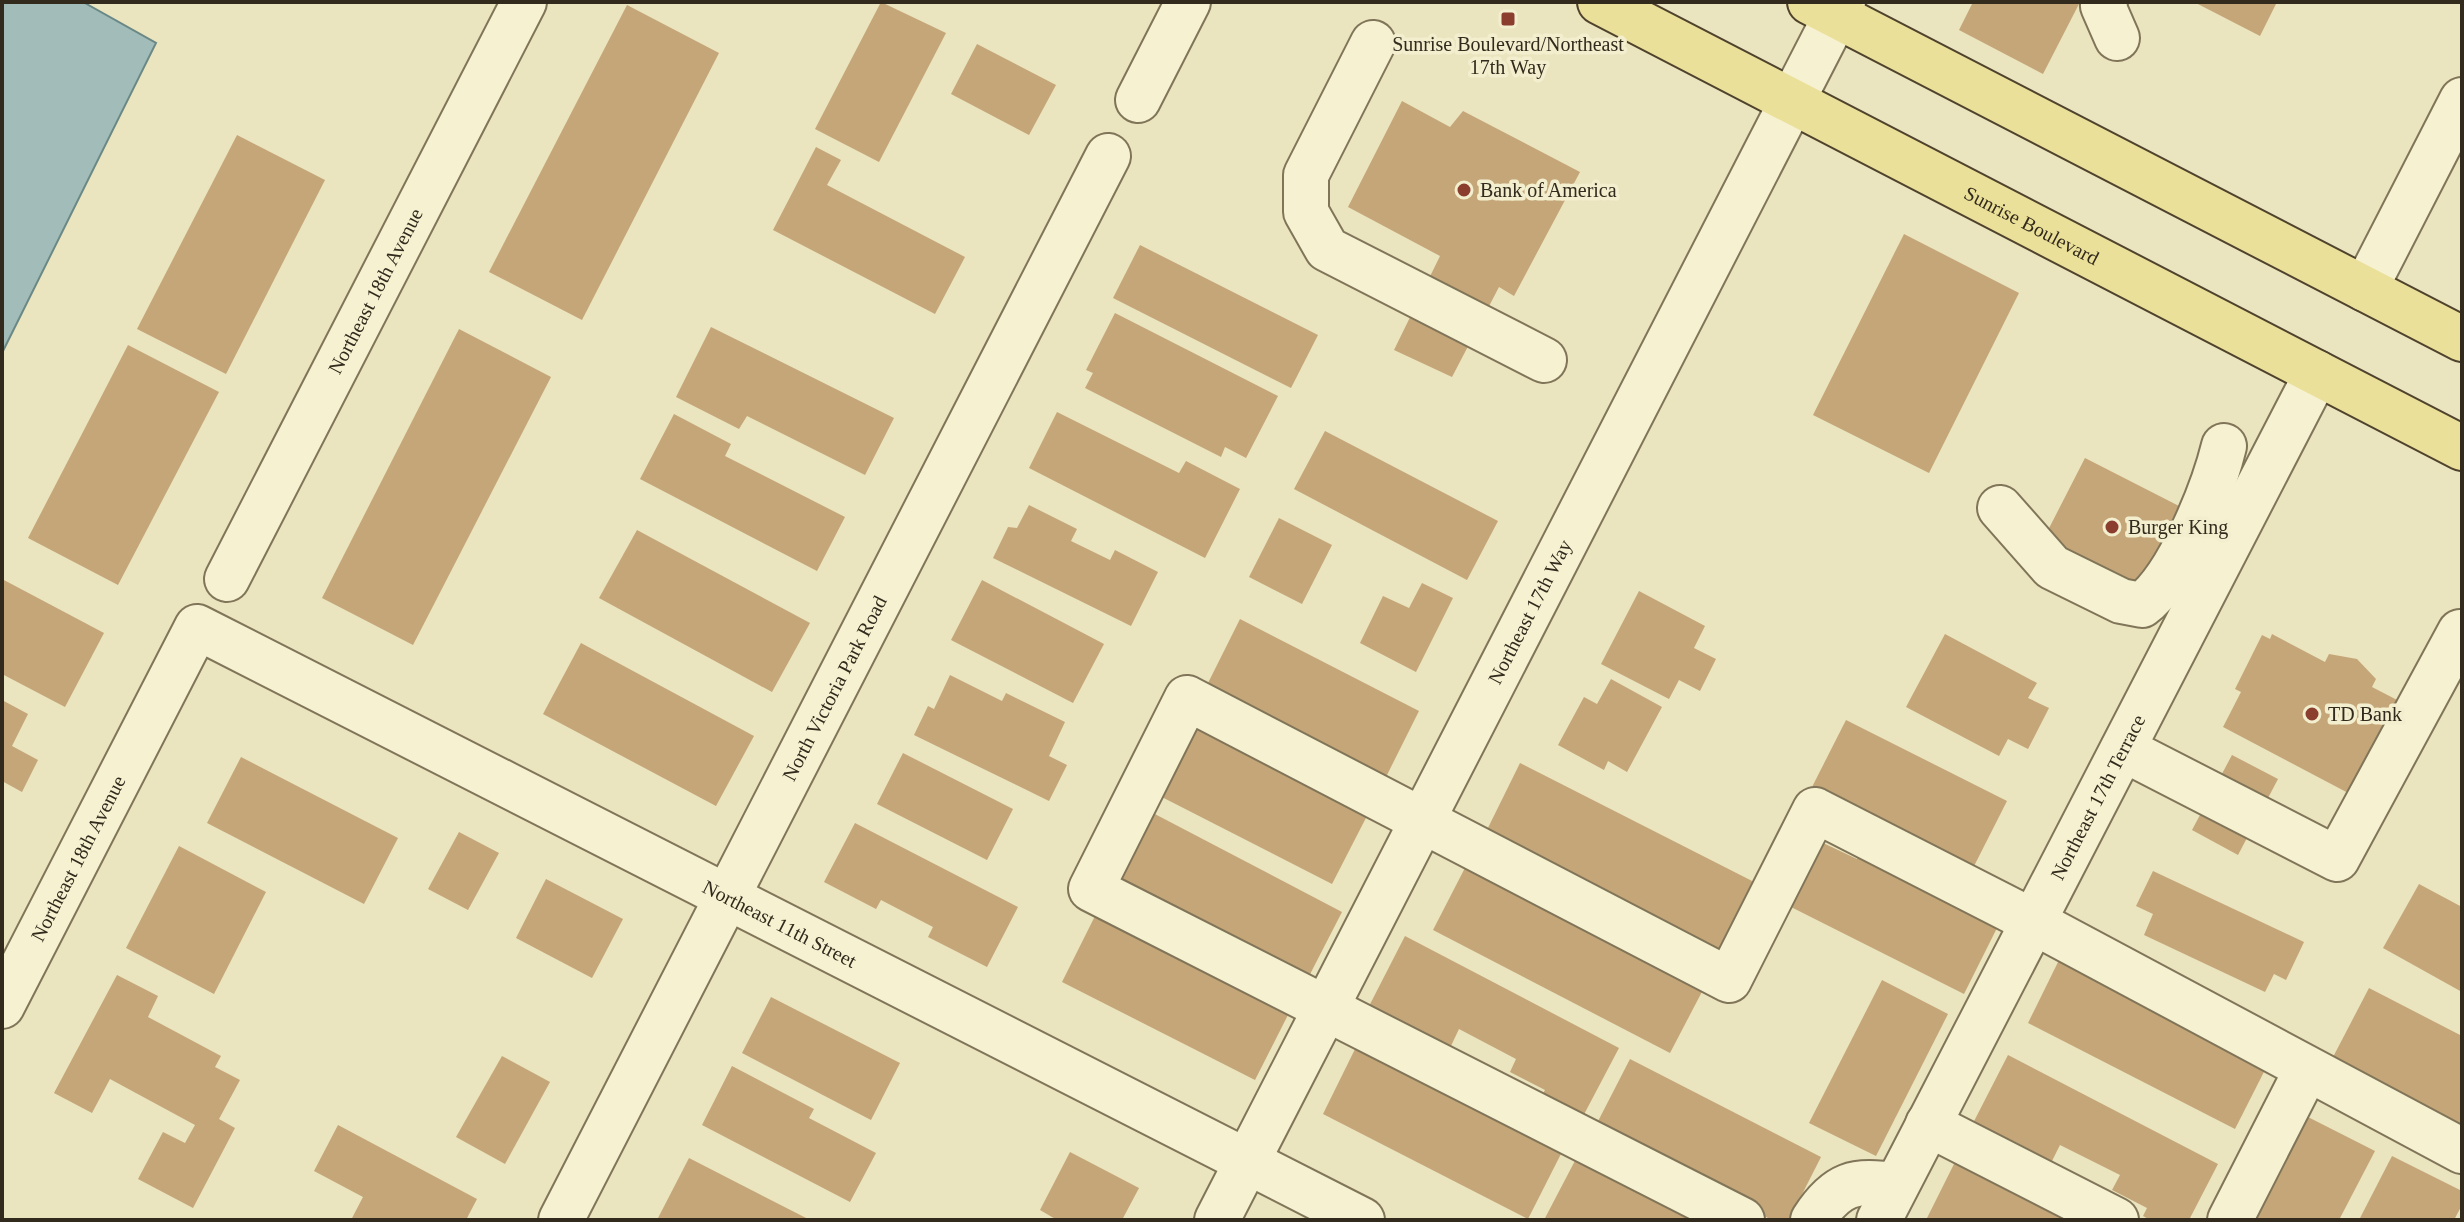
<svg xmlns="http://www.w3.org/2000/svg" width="2464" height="1222" viewBox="0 0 2464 1222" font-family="'Times New Roman',serif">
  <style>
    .water { fill: #a2bcb9; stroke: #6a8986; stroke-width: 2 }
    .building { fill: #c5a678 }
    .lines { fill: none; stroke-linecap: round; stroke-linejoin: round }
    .minor-casing { stroke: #817559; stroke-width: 48 }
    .major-casing { stroke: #4f432d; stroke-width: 48 }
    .minor { stroke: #f5f1d1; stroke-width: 44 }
    .major { stroke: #ebe099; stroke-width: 44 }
    .poi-dot { fill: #8b3d2e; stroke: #f2eece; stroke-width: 3 }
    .labels { text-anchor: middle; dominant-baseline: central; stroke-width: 7; stroke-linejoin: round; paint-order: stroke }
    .poi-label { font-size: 20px; fill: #322a1c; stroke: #f2eece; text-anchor: start }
    .street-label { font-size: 20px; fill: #322a1c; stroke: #f2eece }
  </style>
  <rect width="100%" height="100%" fill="#eae4bf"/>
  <path class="water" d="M2,2h81l73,41 -154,310z"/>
  <g class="building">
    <path d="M881,2l65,31 -67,129 -64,-33z"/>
    <path d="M1973,2h107l-37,72 -84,-44z"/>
    <path d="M2194,2h83l-17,34z"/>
    <path d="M627,5l92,48 -137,267 -93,-48z"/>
    <path d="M977,44l79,41 -27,50 -78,-41z"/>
    <path d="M1402,101l48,26 13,-16 117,61 -66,124 -15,-9 -47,90 -58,-27 46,-94 -92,-49z"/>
    <path d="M237,135l88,45 -99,194 -89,-45z"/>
    <path d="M816,147l25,13 -14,25 138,72 -30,57 -162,-84z"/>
    <path d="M1904,234l115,59 -90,180 -116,-58z"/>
    <path d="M1140,245l178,90 -27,53 -178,-90z"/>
    <path d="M1115,313l163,83 -32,62 -21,-11 -4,10 -136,-69 8,-15 -7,-3z"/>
    <path d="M711,327l183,91 -29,57 -118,-59 -8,13 -63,-32z"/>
    <path d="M459,329l92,48 -138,268 -91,-47z"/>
    <path d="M128,345l91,47 -101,193 -90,-47z"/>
    <path d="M1057,412l122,61 7,-12 54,28 -35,69 -176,-90z"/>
    <path d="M674,414l57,30 -6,12 120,61 -28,54 -177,-92z"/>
    <path d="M1325,431l173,90 -31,59 -173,-91z"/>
    <path d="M2085,458l94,48 -9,18 9,5 -33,64 -103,-53z"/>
    <path d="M1029,505l48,24 -6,12 39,19 5,-10 43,22 -27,54 -138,-68 15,-31 9,1z"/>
    <path d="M1279,518l53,27 -30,59 -53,-27z"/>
    <path d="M637,530l173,93 -38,69 -173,-94z"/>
    <path d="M2,579l102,54 -39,74 -63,-33z"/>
    <path d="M982,580l122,64 -31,59 -122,-63z"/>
    <path d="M1422,583l31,15 -37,74 -56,-29 23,-47 26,12z"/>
    <path d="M1639,591l66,35 -11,22 22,11 -16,32 -21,-11 -10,19 -68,-35z"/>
    <path d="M1240,619l179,92 -37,74 -179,-92z"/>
    <path d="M1945,634l92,49 -9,15 21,10 -21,41 -20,-10 -9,17 -93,-49z"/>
    <path d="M2272,634l53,28 4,-8 28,5 19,20 -4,8 29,15 -49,93 -129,-68 18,-35 -6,-3 27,-54 8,4z"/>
    <path d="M581,643l173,93 -38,70 -173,-92z"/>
    <path d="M950,675l52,26 4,-8 59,29 -16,34 18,9 -18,36 -135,-66 14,-29 6,3z"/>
    <path d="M1611,679l51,28 -35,65 -19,-11 -4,9 -46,-25 26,-48 13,7z"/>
    <path d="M2,700l26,14 -16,32 26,14 -16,32 -20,-11z"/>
    <path d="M1846,720l161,81 -37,73 -161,-81z"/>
    <path d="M1189,721l180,91 -37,72 -180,-92z"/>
    <path d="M903,753l110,56 -26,51 -110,-56z"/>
    <path d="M2232,755l46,24 -40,76 -46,-25z"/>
    <path d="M241,757l157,81 -34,66 -157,-81z"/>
    <path d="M1520,763l238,121 -38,73 -236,-121z"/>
    <path d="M1151,812l191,100 -36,70 -191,-101z"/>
    <path d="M855,823l163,84 -31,60 -59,-30 5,-10 -52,-27 -5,9 -52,-27z"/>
    <path d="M459,832l40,21 -31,57 -40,-21z"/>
    <path d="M1821,842l36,17 4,-9 105,52 -4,9 35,17 -33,66 -175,-88z"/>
    <path d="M179,846l87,46 -52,102 -88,-46z"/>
    <path d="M1468,862l237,124 -35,67 -237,-123z"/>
    <path d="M2153,871l151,71 -18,38 -12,-6 -9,18 -121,-57 9,-21 -17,-8z"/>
    <path d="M546,879l77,40 -31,59 -76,-40z"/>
    <path d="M2419,884l43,23v85l-79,-44z"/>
    <path d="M1099,908l193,99 -37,73 -193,-98z"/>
    <path d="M1405,936l214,112 -39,74 -41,-22 6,-10 -35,-18 6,-13 -57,-30 -9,19 -85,-34z"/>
    <path d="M2062,954l208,106 -35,69 -207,-106z"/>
    <path d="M117,975l41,21 -10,21 73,39 -6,11 25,13 -21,39 16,9 -42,80 -55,-29 25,-47 22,11 10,-18 -85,-46 -18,34 -38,-20z"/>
    <path d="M1882,980l66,34 -72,142 -67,-33z"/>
    <path d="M2369,988l93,48v90l-130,-67z"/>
    <path d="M771,997l129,66 -29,57 -129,-67z"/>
    <path d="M1359,1041l206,105 -37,73 -205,-105z"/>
    <path d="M2008,1055l210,109 -29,56h-39l-7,-4 4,-8 -35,-18 8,-15 -60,-30 -8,16 -39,-20 -4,8 -39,-20z"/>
    <path d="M502,1056l48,26 -45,82 -49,-27z"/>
    <path d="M1630,1059l191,98 -32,63h-17l-178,-91z"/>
    <path d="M732,1066l82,43 -5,9 67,35 -26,49 -148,-77z"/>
    <path d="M2304,1115l71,36 -36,69h-89z"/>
    <path d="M338,1125l139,74 -11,21h-115l12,-23 -49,-26z"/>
    <path d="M1070,1152l69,36 -17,32h-65l-17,-10z"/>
    <path d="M1959,1154l129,66h-162z"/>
    <path d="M1578,1155l126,65h-160z"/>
    <path d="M2392,1156l70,35v14l-8,15h-95z"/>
    <path d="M689,1158l121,62h-153z"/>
  </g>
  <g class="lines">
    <g class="minor-casing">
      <g id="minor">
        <path d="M2105,2l-2,4 14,32"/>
        <path d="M1373,43l-67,132v37l21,37 217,111"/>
        <path d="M1138,100l50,-98"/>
        <path d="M2365,289l97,-189"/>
        <path d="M2000,508l52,59 69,34 21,4c36,-27 71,-114 82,-159"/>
        <path id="s1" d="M227,579l297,-577"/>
        <path d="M2123,749l214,110 123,-227"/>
        <path id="s2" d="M2,1006l195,-379 1165,593"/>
        <path d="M1928,1124l188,96"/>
        <path id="s3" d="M561,1220l547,-1064"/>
        <path id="s4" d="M1217,1220l626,-1218"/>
        <path d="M1742,1220l-651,-331 96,-191 542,282 86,-170 217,111 430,230"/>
        <path d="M1813,1220c23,-36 42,-42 83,-34"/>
        <path id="s5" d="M1879,1220l438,-847"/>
        <path d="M2230,1220l77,-151"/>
      </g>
    </g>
    <g class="major-casing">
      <g id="major">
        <path id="s6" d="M1600,2l862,446"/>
        <path d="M1810,2l652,337"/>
      </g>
    </g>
    <use href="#minor" class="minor"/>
    <use href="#major" class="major"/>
  </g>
  <g class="poi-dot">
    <rect x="1500" y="11" width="16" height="16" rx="4"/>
    <circle cx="1464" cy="190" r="8"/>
    <circle cx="2112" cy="527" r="8"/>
    <circle cx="2312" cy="714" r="8"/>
  </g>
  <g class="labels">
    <g class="poi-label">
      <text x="1508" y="44" text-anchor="middle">Sunrise Boulevard/Northeast<tspan x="1508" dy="23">17th Way</tspan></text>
      <text x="1480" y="190">Bank of America</text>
      <text x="2128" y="527">Burger King</text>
      <text x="2328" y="714">TD Bank</text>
    </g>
    <g class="street-label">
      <text stroke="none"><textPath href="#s6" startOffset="486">Sunrise Boulevard</textPath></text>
      <text stroke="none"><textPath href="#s1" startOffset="324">Northeast 18th Avenue</textPath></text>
      <text stroke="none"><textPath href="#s4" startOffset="684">Northeast 17th Way</textPath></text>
      <text stroke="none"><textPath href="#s3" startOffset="598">North Victoria Park Road</textPath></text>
      <text stroke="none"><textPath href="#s5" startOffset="476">Northeast 17th Terrace</textPath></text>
      <text stroke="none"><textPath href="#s2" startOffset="166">Northeast 18th Avenue</textPath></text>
      <text stroke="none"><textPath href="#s2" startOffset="1080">Northeast 11th Street</textPath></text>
    </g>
  </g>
  <rect width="2464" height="1222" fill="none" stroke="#322a1c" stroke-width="8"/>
</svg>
